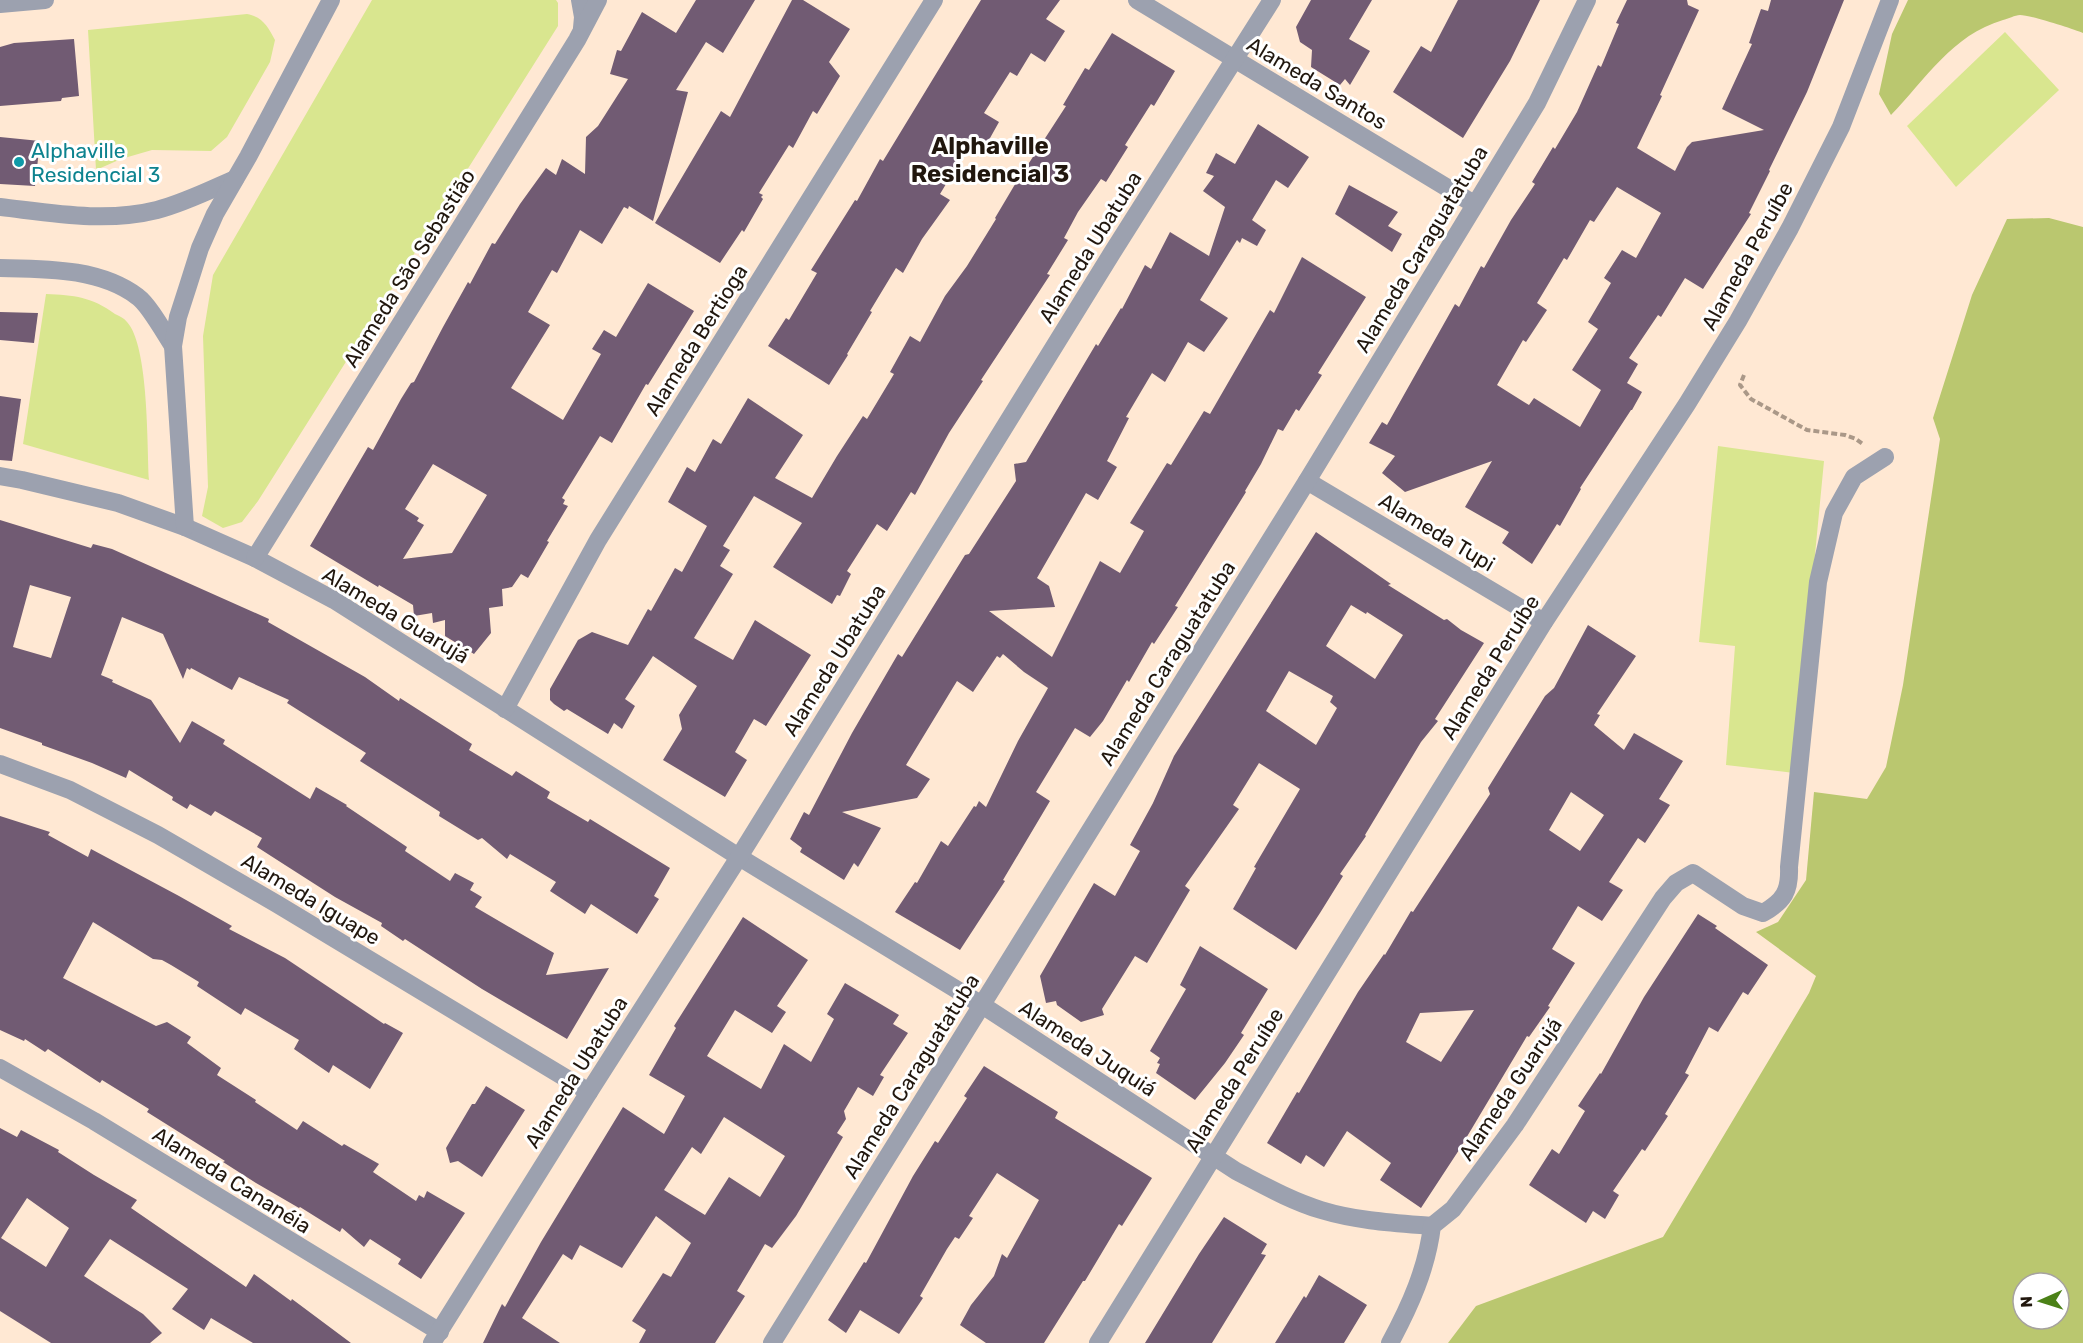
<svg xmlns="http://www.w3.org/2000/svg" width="2083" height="1343" viewBox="0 0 2083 1343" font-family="Rubik,sans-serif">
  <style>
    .green { fill: #d9e68f }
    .forest { fill: #bac76f; fill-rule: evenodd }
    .building { fill: #715b73; fill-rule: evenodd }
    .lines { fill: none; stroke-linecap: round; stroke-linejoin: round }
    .path { stroke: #aa9888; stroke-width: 4; stroke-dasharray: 6 3; stroke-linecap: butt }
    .minor { stroke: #9ca1af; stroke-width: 18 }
    .culture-dot { fill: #0f9aa8; stroke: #fff; stroke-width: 2 }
    .labels { text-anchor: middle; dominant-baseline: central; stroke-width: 6; stroke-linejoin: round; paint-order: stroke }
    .street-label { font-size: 21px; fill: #21170e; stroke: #fff }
    .culture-label { font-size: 21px; fill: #0d838f; stroke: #fff; text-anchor: start }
    .quarter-label { font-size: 24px; font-weight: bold; fill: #21170e; stroke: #fff }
  </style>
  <rect width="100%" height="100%" fill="#ffe8d3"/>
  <g class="green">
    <path d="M372,0h184l2,3v23l-300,475 -16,21 -19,6 -21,-12 6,-29 -5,-151 10,-61z"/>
    <path d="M247,14c16,3 21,13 28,26l-5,22 -43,75 -16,14 -59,-1 -31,9 -25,11 -8,-140z"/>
    <path d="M2005,32l54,58 -103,97 -49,-61z"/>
    <path d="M46,294c28,1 46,3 69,20 4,2 9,4 12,8 22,24 20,123 22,158l-126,-36z"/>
    <path d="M1718,446l106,15 -30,312 -68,-8 9,-119 -36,-4z"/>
  </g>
  <g class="forest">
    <path d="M1908,0h175v33c-10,-4 -53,-18 -63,-18 -5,0 -12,4 -17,5 -51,15 -77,59 -112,95l-12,-21 13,-60z"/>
    <path d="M2049,218l34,9v1116h-635l28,-37 187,-69 146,-244 7,-17 -60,-44 22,-10 28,-42 8,-88 53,7 19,-32 17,-82 37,-246 -7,-21 39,-123 35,-76zM2023,1283h36v36h-36z"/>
  </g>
  <g class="building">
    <path d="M696,0h59l-32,53 -17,-11 -30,48 12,2 -35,129 -24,-15 -1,3 -4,-2 -22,37 -22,-14 -23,43 -5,-3 -24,42 22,13 -39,63 52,32 38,-66 -9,-5 12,-19 12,7 32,-54 46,28 -46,74 -2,-1 -34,59 -12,-7 -38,62 3,2 -2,4 5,2 -21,35 2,1 -21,36 -7,-4 -9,13 -10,2 1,17 -14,2 2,25 -17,21 -29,-18v-16l-12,3 -1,-10 -18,3 -1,-11 -34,-20 -1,2 -68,-41 58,-99 5,3 28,-51 10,-16 3,-1 29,-55 25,-45 2,2 22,-41 3,1 25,-40 26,-36 10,7 6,-16 23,15 1,-37 12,-11 30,-47 -18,-5 7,-24 4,1 21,-39 34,21zM433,464l54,31 -35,58 -49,6 21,-34 -7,-4 2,-3 -14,-9z"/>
    <path d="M792,0h11l47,29 -21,33 11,14 -23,38 -4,-3 -20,37 -4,-3 -30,48 4,2 -2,2 2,2 -19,33 -2,-2 -22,33 -65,-40 66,-112 9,6z"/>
    <path d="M981,0h79l-14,19 19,12 -20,31 -14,-9 -14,23 -7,-4 -26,41 15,9 -14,25 -10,-6 -9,10 -26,43 10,6 -28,39 -19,34 -7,-5 -26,43 2,1 -25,42 1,1 -19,30 -61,-39 18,-28 3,2 28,-47 -6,-3 44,-70 2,1 23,-42 3,2z"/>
    <path d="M1311,0h61l-23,39 21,12 -20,34 -5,-6 -5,6 -29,-18 1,-17 -12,-8 -4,-15z"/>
    <path d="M1458,0h82l-30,61 -47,77 -70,-46 28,-46 10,6z"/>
    <path d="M1627,0h60l1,5 11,5 -39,85 2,1 -25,52 38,23 12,-24 5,-5 72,-12 -42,-21 30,-65 -3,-1 12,-34 7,2 3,-11h73l-37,92 -38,78 1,1 -21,42 2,1 -48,75 -18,-11 -24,39 -3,-2 -29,43 9,6 -11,19 15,9 -10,18h-1l-51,78 1,1 -21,37 -3,-2 -25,40 -30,-21 7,-11 -44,-25 27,-46 -87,31 -23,-19 13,-17 -26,-13 13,-21 5,3 68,-121 4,3 22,-41 3,2 27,-48 24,-36 -3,-2 21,-35 2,2 22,-37 21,-47 3,2 18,-43 -3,-1zM1617,187l44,26 -25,45 -14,-8 -18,28 7,5 -23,39 10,7 -26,41 29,20 -21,37 -46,-29 -5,7 -32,-20 26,-45 3,2 21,-32 -10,-7 27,-45 3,2 23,-40 4,2z"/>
    <path d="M1112,33l63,38 -21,35 -3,-2 -26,41 3,2 -22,35 -5,-3 -23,33 -14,26 4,2 -21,34 3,1 -69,105 2,1 -34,52 -34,62 -4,-3 -24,39 -10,-7 -30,47 4,3 -11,22 -3,-1 -5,9 -59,-37 29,-44 -48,-27 -31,50 7,4 -10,16 13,8 -39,64 39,22 22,-40 56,35 -45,71 -12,-7 -19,33 12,8 -22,37 -62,-37 19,-31 -3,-14 18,-29 -44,-30 -28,43 10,7 -13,23 -8,-6 -6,11 -41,-25 -3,2 -10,-7 -4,-4v-11l28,-49 14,-8 36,13 20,-36 3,2 24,-43 7,4 25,-46 -39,-24 19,-35 8,5 18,-33 8,5 27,-46 55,37 -28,43 37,20 25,-42 26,-40 4,3 27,-45 -4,-2 20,-36 10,6 25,-46 22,-30 29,-47 -1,-1 19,-32 52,-80 -3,-1 22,-37 4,2z"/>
    <path d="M74,39l5,57 -17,2 -1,3 -61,5v-59l14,-4z"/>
    <path d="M1258,124l51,33 -21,31 -12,-8 -24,40 14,10 -9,16 -15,-8 -2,5 -3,-3 -37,60 28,18 -24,34 -16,-10 -23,40 -13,-9 -26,44 3,1 -22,43 10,6 -19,33 -12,-7 -49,85 12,8 6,21 -66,4 63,46 48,-96 20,12 24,-42 -14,-8 37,-60 4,2 33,-54 6,3 60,-104 4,3 28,-56 64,40 -48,76 4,2 -23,36 -3,-2 -13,22 -5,-2 -17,35 -16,27 1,1 -71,114 3,1 -24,37 -2,-2 -23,40 -2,-2 -24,41 -13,16 -15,-9 -39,64 14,9 -47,79 2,1 -45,69 -65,-38 20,-30 2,1 24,-42 7,5 26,-40 2,1 3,-6 7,6 32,-66 30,-53 -24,-16 -21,-18 -3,4 -3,-2 -24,36 -16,-11 -51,84 24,14 -13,19 -75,14 39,16 -23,39 -4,-4 -10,17 -44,-28 2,-4 -12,-9 14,-27 5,3 43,-82 46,-79 4,3 63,-102 4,-1 47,-73 -2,-17 12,-2 70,-118 2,2 23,-38 1,1 23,-44 6,4 19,-37 39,24 16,-49 -22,-16 11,-15 -8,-3 10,-20 19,11z"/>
    <path d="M0,137l40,4 -5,45 -35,-2z"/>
    <path d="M1349,185l49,27 -10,14 14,8 -10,18 -57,-38z"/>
    <path d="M0,312l38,1 -4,30 -34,-3z"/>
    <path d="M0,396l21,3 -9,62 -12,-1z"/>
    <path d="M0,520l91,28 2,-4 19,5 157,70 -1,3 97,55 34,24 1,-3 72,46 -3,6 43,26 4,-5 34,21 -3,6 41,24 2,-3 80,49 -16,28 5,3 -22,35 -46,-30 -6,10 -35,-23 6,-9 -46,-28 -3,5 -25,-21 -4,2 -39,-24 1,-4 -80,-51 6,-8 -79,-50 2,-3 -50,-23 -7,13 -41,-22 -1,2 -3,-2 -4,11 -20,-45 -41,-17 -21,58 12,5 -1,2 39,18 29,43 12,-22 33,19 -2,4 87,55 6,-12 31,18 -1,1 61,41 -2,4 45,30 5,-8 19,10 -4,7 12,7 -7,10 79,46 -8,22 63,-7 -42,71 -85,-50 -77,-50 -2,2 -22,-15 1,-3 -47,-26 -50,-32 -28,-18 5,-9 -47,-27 -4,5 -21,-12 -3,5 -15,-9 1,-3 -44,-27 -3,8 -34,-15 -50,-18v-2l-42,-15zM30,585l41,12 -20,61 -38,-11z"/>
    <path d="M1316,532l75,52 -3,1 56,35 3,-1 14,11 23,13 -49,76 3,2 -17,21 -56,93 1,1 -26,38 3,2 -23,37 -24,37 -63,-41 23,-41 -2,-1 46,-78 -41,-26 -26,42 6,4 -54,77 5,4 -43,73 -12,-7 -33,53 2,6 -23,7 -24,-17 -1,-4 -10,2 -6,-27 54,-93 21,13 25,-45 -10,-6 23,-42 21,-47zM1351,605l15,9 1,-2 36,23 -28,44 -49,-33zM1289,671l44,25 -3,6 7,6 -21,37 -50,-34z"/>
    <path d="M1588,625l48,31 -39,58 3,1 -6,10 30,25 10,-17 49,28 -24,38 11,6 -25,38 -7,-5 -29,44 14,8 -21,31 -24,-15 -26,43 23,14 -27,43 2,1 -21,30 -2,-1 -68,114 -38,58 -41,-28 11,-17 -44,-32 -23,36 -18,-12 -5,9 -34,-21 30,-51 2,1 59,-101 26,-38 1,1 26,-44 2,1 77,-118 -2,-6 57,-92 9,-8zM1571,792l33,23 -24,36 -31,-21zM1474,1010l-33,52 -35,-20 14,-29z"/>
    <path d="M0,816l50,16 -2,3 40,22 3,-8 88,47 53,30 -3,3 56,29 99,66 1,-1 18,10 -33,56 -37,-24 -4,8 -35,-24 5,-9 -54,-32 -4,7 -44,-29 2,-4 -28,-17 -9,-5 -9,-1 -60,-37 -30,56 93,48 11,-4 24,15 -4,6 34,25 -4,7 39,25 -1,2 42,28 6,-9 39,25 2,-2 35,20 -6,8 43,29 3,-6 5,3 3,-7 38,22 -44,66 -23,-15 3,-5 -31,-20 -6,8 -22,-19 -2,4 -40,-25 -1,1 -43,-25 -33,-21 2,-1 -78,-49 2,-3 -47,-29 -2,3 -52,-34 -3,3 -20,-13 -1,2 -24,-11z"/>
    <path d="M1698,914l19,12 -2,2 53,37 -20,30 -5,-3 -25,40 -9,-5 -24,46 4,2 -24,39 3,2 -23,35 -3,-2 -29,42 6,4 -14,24 -12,-8 -7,12 -57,-38 23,-36 7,5 26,-43 -7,-5 22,-33 1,1 43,-77z"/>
    <path d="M743,917l65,43 -31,46 9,6 -14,21 -37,-23 -28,46 54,33 23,-45 27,18 23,-43 -7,-5 18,-31 54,32 -6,9 15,9 -28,42 4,2 -11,19 -15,-9 -14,24 2,8 -9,14 6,4 -47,79 -24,32 -7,-4 -28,47 8,5 -30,47h-76l7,-13 -14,-9 31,-48 8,4 20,-34 -35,-27 -34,52 -42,-23 -8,15 -9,-6 -41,64 38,25h-77l19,-39 3,3 36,-65 82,-135 41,27 21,-38 -36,-21 27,-47 -2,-2zM724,1117l61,39 -25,41 -31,-20 -24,38 -41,-25 28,-43 9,7z"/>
    <path d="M1200,946l68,43 -27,44 3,2 -19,28 -30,37 -39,-27 4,-9 -3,-1 3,-5 -10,-7 36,-62 -6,-4z"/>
    <path d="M984,1066l74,46 -3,6 97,60 -30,48 -3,-2 -34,57h-2l-39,62h-58l-26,-18 11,-20 23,-29 8,-22 5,4 32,-58 -42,-27 -28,43 4,2 -14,21 -4,-2 -8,12 -27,47 3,2 -24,36 -39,-24 -14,23 -18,-13 36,-58 2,1 47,-87 22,-35 3,2 29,-45 -3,-2z"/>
    <path d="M486,1086l39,24 -43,67 -24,-16 -8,2 -4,-15 26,-44h3z"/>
    <path d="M0,1128l17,9 4,-7 38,20 -1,2 36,23 43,25 -6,8 115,79 8,-13 37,27 1,-2 59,44h-98l-42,-25 -7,12 -32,-21 16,-20 -78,-50 -26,37 59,38 19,19 -12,10h-99l-51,-32zM27,1198l42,30 -23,39 -45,-29z"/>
    <path d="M1224,1217l43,27 -6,10 5,1 -54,88h-67l54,-89z"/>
    <path d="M1319,1275l48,30 -23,38h-69l29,-47 2,2z"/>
  </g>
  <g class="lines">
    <path class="path" d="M1744,375l-4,10 11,14 56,31 38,5 11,4 8,6"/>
    <g class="minor">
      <path d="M580,0l3,17 -1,11"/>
      <path d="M1137,0l337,204"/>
      <path d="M0,4l45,-4"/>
      <path d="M0,207c52,6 105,16 157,3 27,-7 53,-20 78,-31"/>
      <path d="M0,268c46,1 100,0 138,29 11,8 27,37 35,49"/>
      <path d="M0,476l22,4 96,23 67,24 70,31 79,42 405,257 243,148 254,166c27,14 55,30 85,39 36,11 74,13 111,16"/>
      <path d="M1307,481l237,141"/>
      <path d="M185,527l-12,-181 5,-29 10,-31 12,-38 15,-34 33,-57 83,-157"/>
      <path d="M255,558l322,-518 21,-40"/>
      <path d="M505,709l93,-169 336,-540"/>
      <path d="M0,764l70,26 88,45 119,69 312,188"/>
      <path d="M0,1068l94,53 346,211"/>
      <path d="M432,1343l157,-251 150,-235 373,-604 160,-253"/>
      <path d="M772,1343l535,-862 230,-378 50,-103"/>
      <path d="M1098,1343l446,-721 143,-218 51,-83 52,-93 51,-101 49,-127"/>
      <path d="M1390,1343c20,-37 37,-75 42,-117l21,-17 62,-84 148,-227 13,-15 17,-10 50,33 20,7c21,-12 27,-22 26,-46l29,-285 16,-69 20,-36 31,-20"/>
    </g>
  </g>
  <circle class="culture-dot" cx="19" cy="162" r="6"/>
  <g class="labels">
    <g class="street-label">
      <text transform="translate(1317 83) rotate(31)">Alameda Santos</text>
      <text transform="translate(1090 247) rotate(-58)">Alameda Ubatuba</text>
      <text transform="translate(1421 249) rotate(-59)">Alameda Caraguatatuba</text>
      <text transform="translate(1747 256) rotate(-61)">Alameda Peruíbe</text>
      <text transform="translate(409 268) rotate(-58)">Alameda São Sebastião</text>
      <text transform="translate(696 340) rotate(-58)">Alameda Bertioga</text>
      <text transform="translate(1437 532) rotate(31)">Alameda Tupi</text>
      <text transform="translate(396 615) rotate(31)">Alameda Guarujá</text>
      <text transform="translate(834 660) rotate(-58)">Alameda Ubatuba</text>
      <text transform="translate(1167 663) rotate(-58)">Alameda Caraguatatuba</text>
      <text transform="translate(1490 667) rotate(-58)">Alameda Peruíbe</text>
      <text transform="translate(311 899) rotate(31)">Alameda Iguape</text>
      <text transform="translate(1088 1048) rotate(33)">Alameda Juquiá</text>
      <text transform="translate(576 1072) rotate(-58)">Alameda Ubatuba</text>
      <text transform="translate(911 1076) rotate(-58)">Alameda Caraguatatuba</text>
      <text transform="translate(1234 1080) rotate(-58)">Alameda Peruíbe</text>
      <text transform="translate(1510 1089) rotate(-56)">Alameda Guarujá</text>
      <text transform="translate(232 1180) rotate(32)">Alameda Cananéia</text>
    </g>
    <g class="culture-label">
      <text x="31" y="150">Alphaville<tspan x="31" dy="24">Residencial 3</tspan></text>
    </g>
    <g class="quarter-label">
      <text x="990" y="146">Alphaville<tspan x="990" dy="28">Residencial 3</tspan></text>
    </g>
  </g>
  <g transform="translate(2041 1301) rotate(267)"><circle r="28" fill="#ffffff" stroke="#a6a29f" stroke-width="1.5"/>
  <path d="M0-4.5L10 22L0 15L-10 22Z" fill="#4b8117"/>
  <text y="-9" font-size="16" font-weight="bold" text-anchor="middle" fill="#21170e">N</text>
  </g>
</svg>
